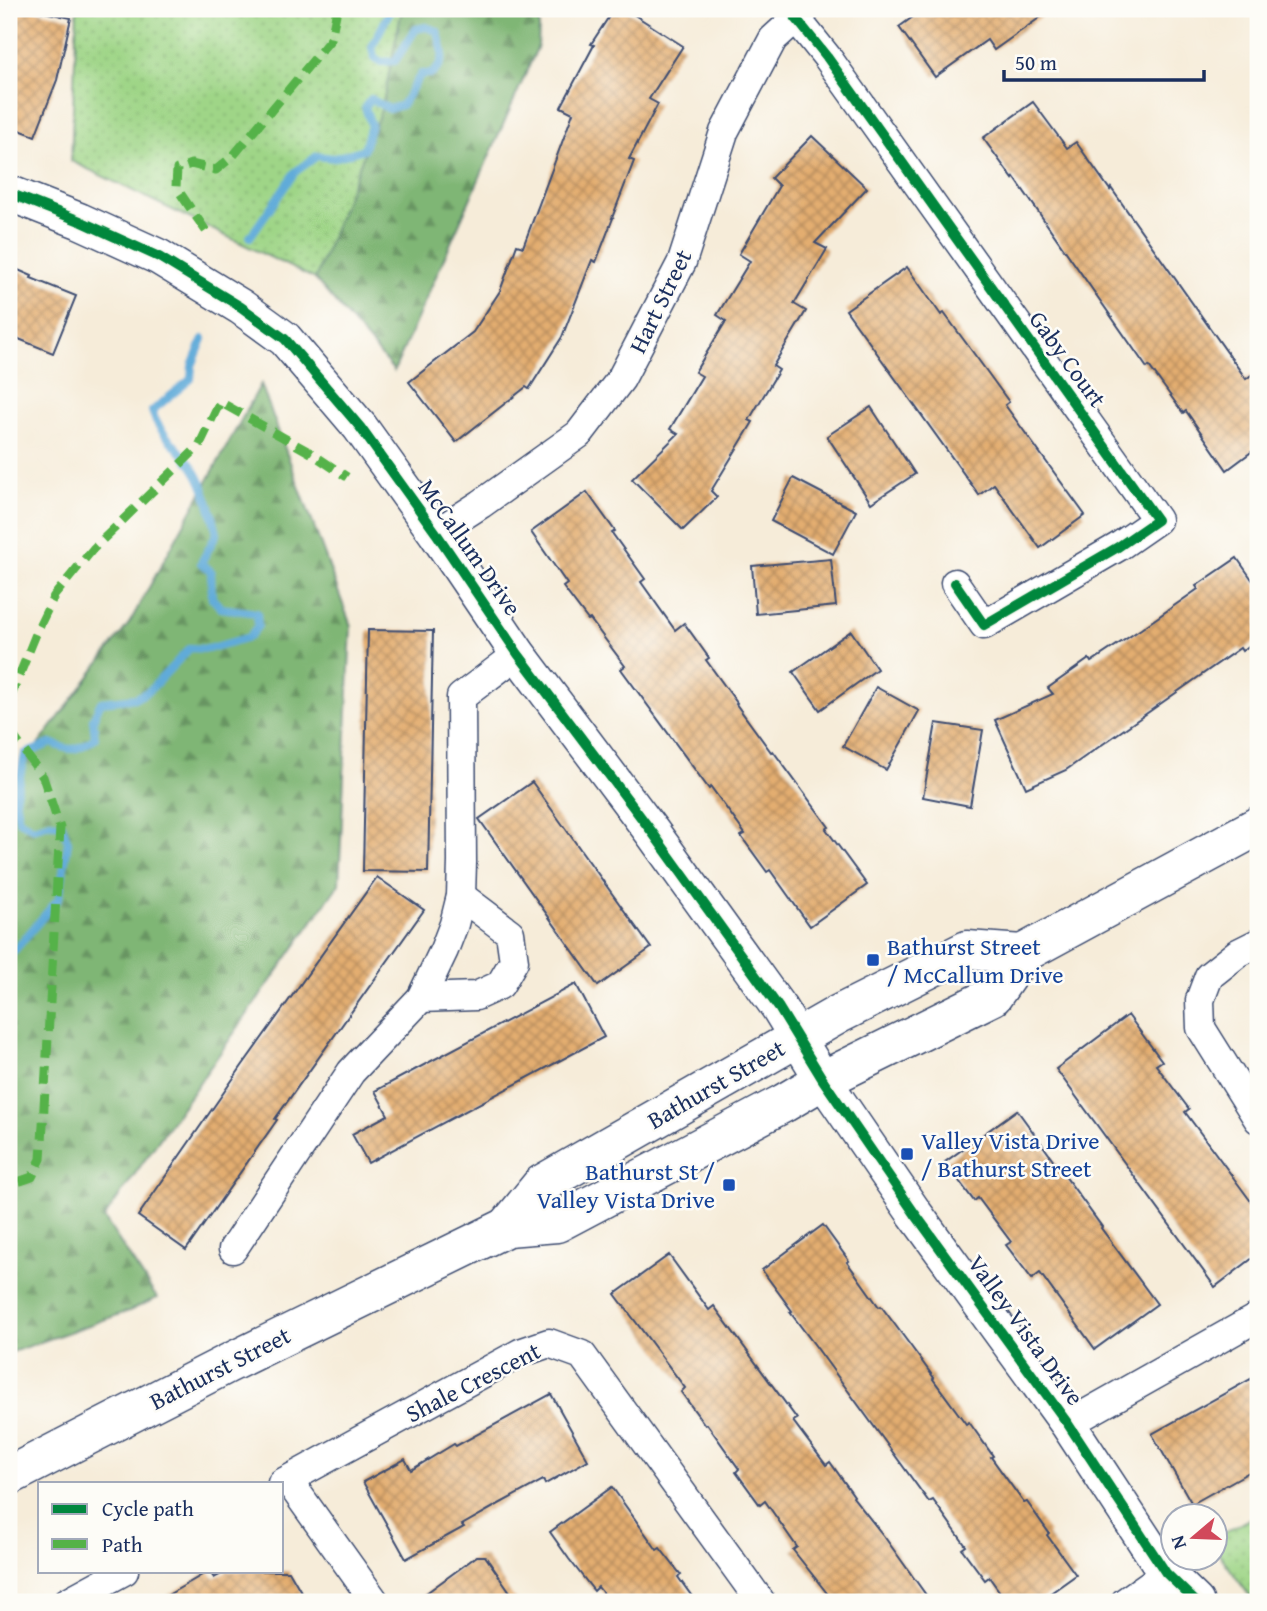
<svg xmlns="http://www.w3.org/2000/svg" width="1267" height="1611" viewBox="0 0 1267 1611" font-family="'Gentium Book Plus',serif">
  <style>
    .forest { fill: url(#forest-firs); stroke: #4d7269; stroke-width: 2 }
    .park { fill: url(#park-dots); stroke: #5d8272; stroke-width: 2 }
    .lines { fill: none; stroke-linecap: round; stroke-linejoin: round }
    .stream { stroke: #61abd9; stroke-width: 8 }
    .building { fill: url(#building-cross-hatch) }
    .minor-casing { stroke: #3c4b70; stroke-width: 31 }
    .tertiary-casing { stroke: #3c4b70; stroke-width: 38 }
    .secondary-casing { stroke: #3c4b70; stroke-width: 41 }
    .minor { stroke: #fff; stroke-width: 28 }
    .tertiary { stroke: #fff; stroke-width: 35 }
    .secondary { stroke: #fff; stroke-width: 38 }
    .quiet { stroke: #55b248; stroke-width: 9; stroke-dasharray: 18 9; stroke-linecap: butt }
    .cycleway-casing { stroke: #fdfcf7; stroke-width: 15 }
    .cycleway { stroke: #00873e; stroke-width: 10 }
    .transit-dot { fill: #1a4fb4; stroke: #fdfcf7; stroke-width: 2.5 }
    .labels { text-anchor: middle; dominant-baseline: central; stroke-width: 5; stroke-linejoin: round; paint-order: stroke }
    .street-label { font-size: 24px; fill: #1b2f5e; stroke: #fdfcf7 }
    .transit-label { font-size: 24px; fill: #164399; stroke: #fdfcf7; text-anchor: start }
  </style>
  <defs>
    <pattern id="forest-firs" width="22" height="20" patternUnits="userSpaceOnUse" patternTransform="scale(1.75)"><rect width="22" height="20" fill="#7fb674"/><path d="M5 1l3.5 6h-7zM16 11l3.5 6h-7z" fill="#679462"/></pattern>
    <pattern id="park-dots" width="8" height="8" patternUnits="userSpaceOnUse" patternTransform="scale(1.75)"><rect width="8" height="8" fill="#9fd587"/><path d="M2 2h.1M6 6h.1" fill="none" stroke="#88b777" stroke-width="1.8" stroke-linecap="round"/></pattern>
    <pattern id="building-cross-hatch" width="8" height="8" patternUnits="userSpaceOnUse" patternTransform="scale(1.75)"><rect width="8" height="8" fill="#e3ad70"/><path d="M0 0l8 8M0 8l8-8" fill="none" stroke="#b78d5f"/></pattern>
  </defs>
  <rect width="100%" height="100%" fill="#fdfcf7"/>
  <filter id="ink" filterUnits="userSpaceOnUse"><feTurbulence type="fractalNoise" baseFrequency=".0143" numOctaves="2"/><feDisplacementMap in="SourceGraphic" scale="14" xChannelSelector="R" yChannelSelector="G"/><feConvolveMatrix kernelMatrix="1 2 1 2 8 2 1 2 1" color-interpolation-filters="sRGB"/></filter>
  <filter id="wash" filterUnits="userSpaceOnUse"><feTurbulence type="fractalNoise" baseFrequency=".00686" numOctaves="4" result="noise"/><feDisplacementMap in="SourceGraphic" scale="28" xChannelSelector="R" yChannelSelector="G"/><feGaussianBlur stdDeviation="1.57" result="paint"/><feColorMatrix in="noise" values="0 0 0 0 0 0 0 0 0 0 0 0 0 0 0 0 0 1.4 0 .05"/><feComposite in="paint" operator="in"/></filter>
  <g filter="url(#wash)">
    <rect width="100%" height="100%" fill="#f6ecd9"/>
    <g class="forest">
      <path d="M402,9h138l-2,37 -144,325 -79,-92 67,-172z"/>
      <path d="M261,384l90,242 -12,258 -235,334 53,80 -28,13 -120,42v-569l121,-162z"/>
    </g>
    <g class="park">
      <path d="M77,9h325l-20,98 -67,172 -244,-118z"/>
      <path d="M1258,1514v88h-4l-39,-54v-10z"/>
    </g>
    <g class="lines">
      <g class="stream">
        <path d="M250,237l45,-65 22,-16 17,2 30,-9 7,-24 -6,-18 6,-8 18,10 13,-4 19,-31h11c16,-14 11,-25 5,-43l-11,-4 -10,2 -21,32 -14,1 -7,-5 -2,-10 19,-38"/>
        <path d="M9,957l50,-59 9,-56 -6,-17 -12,-2 -17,5 -14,-8 -4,-21 10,-45 27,-11c20,10 26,7 43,-5l-2,-19 8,-17 35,-4 13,-7 41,-43 18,1 41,-12 9,-11 -1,-13 -36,-5 -9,-10 -1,-27 -10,-8 16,-30c-4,-18 -13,-49 -23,-64 -13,-22 -34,-32 -42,-58l39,-32 1,-13 11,-27"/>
      </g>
    </g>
    <g id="blocks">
      <g class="building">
        <path d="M9,9h21l41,9 -14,62 -22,56 -26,-10z"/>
        <path d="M614,9h11l58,37 -34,53 9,5 -29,55 5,2 -22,57h1l-17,44 -4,-2 -30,77 -33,52 -3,-2 -70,55 -47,-60 64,-50 27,-41 17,-46 6,2 50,-134 -12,-6 33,-62 -3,-1z"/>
        <path d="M924,9h128l-58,41 -7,-10 -52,37 -36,-50z"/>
        <path d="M1033,102l34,46 9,-6 34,48 1,-2 135,191 12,-9v77l-31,23 -41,-59 -3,2 -34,-47 -2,2 -133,-191 -1,2 -30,-41z"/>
        <path d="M812,136l55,52 -52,55 12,6 -33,55 12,7 -33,55 6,4 -30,50 4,2 -42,69 6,6 -34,33 -51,-51 46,-45 -8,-5 32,-53 -7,-4 31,-51 -9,-6 33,-54 -11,-7 40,-68 -8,-8z"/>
        <path d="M9,266l23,10 -1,2 45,18 -23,57 -44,-18z"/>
        <path d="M907,267l34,48 3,-2 36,49 29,40 -4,3 80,110 -45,33 -46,-64 -15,11 -133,-185z"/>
        <path d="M871,407l44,67 -44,29 -44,-67z"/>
        <path d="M793,478l63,33 -23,43 -62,-33z"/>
        <path d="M587,492l28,39 -3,2 33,46 -4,3 34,48 9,-7 25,35 -3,2 31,43 -1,1 35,48 2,-1 56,76 -3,2 41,56 -57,41 -40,-56 -3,2 -26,-36 4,-2 -34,-47 -2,2 -88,-120 4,-3 -35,-47 -2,1 -25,-33 4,-3 -36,-52z"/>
        <path d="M1237,558l21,30v51l-16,12 -2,-3 -174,122 -40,18 -31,-68 58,-26 -5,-6 41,-29 2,3 50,-33 57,-40 -2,-3z"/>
        <path d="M831,559l5,47 -80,8 -4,-48z"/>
        <path d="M368,630l65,1 -5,241 -65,-1z"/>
        <path d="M851,631l26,38 -57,41 -27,-38z"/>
        <path d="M876,687l43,24 -33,59 -43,-24z"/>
        <path d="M936,723l47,7 -13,76 -47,-9z"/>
        <path d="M532,782l119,166 -53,38 -119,-167z"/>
        <path d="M377,877l47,33 -149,209 2,1 -91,130 -48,-34 104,-150z"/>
        <path d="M576,984l28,53 -236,126 -16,-29 36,-19 -13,-24z"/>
        <path d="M1128,1015l34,46 -6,4 33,44 -4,3 73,99v43l-43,33 -159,-218z"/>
        <path d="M1017,1110l85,117 -1,1 56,76 -62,45 -55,-76 -8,6 -26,-34 5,-3 -33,-44 -4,3 -29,-39z"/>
        <path d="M823,1225l26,36 -2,1 32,45 2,-1 29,39 24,33 -1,1 33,45 3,-2 24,34 -2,1 33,46 3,-1 22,31 -2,2 29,40 -38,27h-31l-18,-25 -4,3 -23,-31 4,-3 -33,-46 -4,2 -115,-158 -24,-32 2,-1 -30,-41z"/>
        <path d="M669,1255l40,55 5,-4 83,113 -4,2 33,44 4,-3 24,34 -1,1 33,42 45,63h-97l-41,-52 4,-3 -32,-46 -5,4 -24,-33 3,-3 -32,-45 -2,1 -24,-33 4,-4 -70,-94z"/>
        <path d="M1258,1375v92l-66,37 -40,-70z"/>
        <path d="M551,1394l37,66 -43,24 -2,-4 -44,24 -37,21 2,2 -58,32 -43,-77 42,-23 6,11 43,-26 2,2z"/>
        <path d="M612,1487l45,63 3,-2 21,27 -3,2 18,25h-86l-12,-15 -4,4 -25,-32 -19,-27z"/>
        <path d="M477,1556h8l32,46h-103z"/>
        <path d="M209,1571l5,7 13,-7h62l18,31h-151z"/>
      </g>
    </g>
  </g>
  <g filter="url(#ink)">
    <use href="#blocks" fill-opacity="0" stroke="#3c4b70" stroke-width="2"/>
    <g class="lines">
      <g class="minor-casing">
        <g id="minor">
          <path d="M795,17l32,40 330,463 -39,27 -134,78 -29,-42"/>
          <path d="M436,533l45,-29 98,-70 42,-55 61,-117 42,-130 49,-93 33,-30"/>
          <path d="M1258,943l-20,10 -29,23 -9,24 1,28 57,91"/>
          <path d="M421,998l55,-2 24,-11 14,-24 -4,-28 -49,-37"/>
          <path d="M233,1249l118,-177 70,-74 23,-48 10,-26 7,-28 1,-34 -1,-165 57,-43"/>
          <path d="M1068,1424l190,-107"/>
          <path d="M288,1480l87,122"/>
          <path d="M282,1483l238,-130 29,-10 33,12 179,247"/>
          <path d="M67,1602l57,-31"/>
          <path d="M1125,1602l41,-29"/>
        </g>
      </g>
      <g class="tertiary-casing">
        <path id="tertiary" d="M9,193l71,28 79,36 82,50 44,32 75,88 76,106 82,121 134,178 127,176 44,72 92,134 153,210 98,149 30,29"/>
      </g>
      <g class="secondary-casing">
        <g id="secondary">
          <path d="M507,1227l35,-43 297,-170 128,-64 55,4"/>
          <path d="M9,1476l218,-112 280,-137 50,-4 227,-120 39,-23 170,-84 29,-42 236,-128"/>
        </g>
      </g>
      <use href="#minor" class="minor"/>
      <use href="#tertiary" class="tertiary"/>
      <use href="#secondary" class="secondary"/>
      <g class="quiet">
        <path d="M206,231l-30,-44 1,-18 14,-5 25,6 17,-14 98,-117 6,-30"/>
        <path d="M9,701l29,-72 16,-33 39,-47 106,-103 21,-44 91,51 36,24"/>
        <path d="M9,730l34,47 17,51 -19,331 -9,18 -23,8"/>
      </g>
      <g class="cycleway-casing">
        <g id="cycleway">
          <path d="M795,17l32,40 330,463 -39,27 -134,78 -29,-42"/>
          <path d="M9,193l71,28 79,36 82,50 44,32 75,88 76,106 82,121 134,178 127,176 44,72 92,134 153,210 98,149 30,29"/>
        </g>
      </g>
      <use href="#cycleway" class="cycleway"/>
    </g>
  </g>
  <g class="transit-dot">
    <rect x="866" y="953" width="14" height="14" rx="3.5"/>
    <rect x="900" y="1147" width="14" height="14" rx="3.5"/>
    <rect x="722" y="1178" width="14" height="14" rx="3.5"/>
  </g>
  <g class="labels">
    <g class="street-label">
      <text transform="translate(660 301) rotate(-64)">Hart Street</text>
      <text transform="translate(1068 359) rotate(54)">Gaby Court</text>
      <text transform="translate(470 547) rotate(55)">McCallum Drive</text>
      <text transform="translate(716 1084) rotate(-30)">Bathurst Street</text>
      <text transform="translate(1026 1330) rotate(54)">Valley Vista Drive</text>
      <text transform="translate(220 1368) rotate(-27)">Bathurst Street</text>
      <text transform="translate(473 1382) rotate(-27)">Shale Crescent</text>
    </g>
    <g class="transit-label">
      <text x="887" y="946">Bathurst Street<tspan x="887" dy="28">/ McCallum Drive</tspan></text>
      <text x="921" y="1140">Valley Vista Drive<tspan x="921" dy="28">/ Bathurst Street</tspan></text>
      <text x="715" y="1171" text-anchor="end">Bathurst St /<tspan x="715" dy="28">Valley Vista Drive</tspan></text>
    </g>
  </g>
  <rect width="1267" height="1611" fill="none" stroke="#fdfcf7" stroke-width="35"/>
  <rect x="38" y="1482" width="245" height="91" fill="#fdfcf7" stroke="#a3aaba" stroke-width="2"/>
  <rect x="52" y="1504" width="35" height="10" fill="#00873e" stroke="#a3aaba" stroke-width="2"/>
  <text x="102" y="1516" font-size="21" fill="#1b2f5e">Cycle path</text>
  <rect x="52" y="1539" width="35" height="10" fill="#55b248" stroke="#a3aaba" stroke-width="2"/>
  <text x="102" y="1552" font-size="21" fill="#1b2f5e">Path</text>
  <g transform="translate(1194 1537) rotate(251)"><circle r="33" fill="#fdfcf7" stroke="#a3aaba" stroke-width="2"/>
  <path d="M0-5L12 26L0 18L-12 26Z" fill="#d1495b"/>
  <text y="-10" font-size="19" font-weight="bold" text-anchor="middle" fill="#1b2f5e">N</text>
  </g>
  <path d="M1004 70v10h200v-10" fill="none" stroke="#1b2f5e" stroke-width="3.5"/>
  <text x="1015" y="70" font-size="21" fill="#1b2f5e" stroke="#fdfcf7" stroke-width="5" paint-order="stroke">50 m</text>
</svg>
